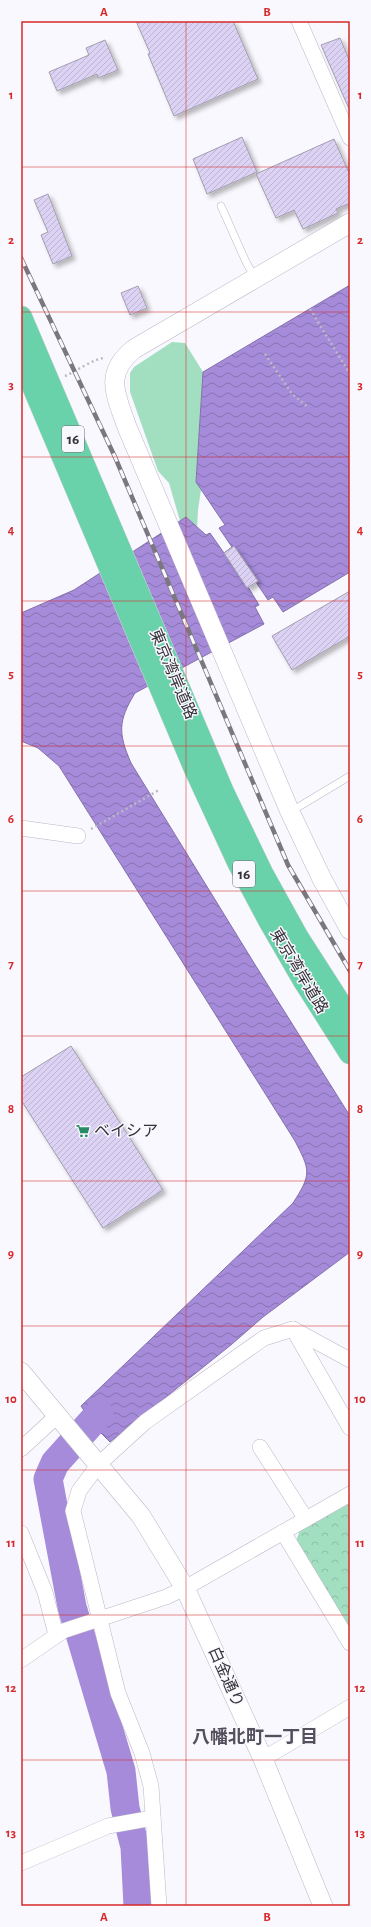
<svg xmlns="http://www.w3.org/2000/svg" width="371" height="1927" viewBox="0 0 371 1927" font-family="'Alegreya Sans','Noto Sans JP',sans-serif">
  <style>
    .green { fill: #a2dfc1 }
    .park { fill: url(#park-crowns) }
    .water { fill: url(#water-waves); stroke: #8371aa }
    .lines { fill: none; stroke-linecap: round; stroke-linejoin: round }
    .river { stroke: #a58bda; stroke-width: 29 }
    .building { fill: url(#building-hatch); stroke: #a29ead; filter: url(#shadow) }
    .service-casing { stroke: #bcb7c6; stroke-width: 8 }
    .minor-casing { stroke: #bcb7c6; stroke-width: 16 }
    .tertiary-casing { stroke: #bcb7c6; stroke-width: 20 }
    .trunk-casing { stroke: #d7d6d7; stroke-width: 23 }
    .path { stroke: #bbbac0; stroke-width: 2.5; stroke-dasharray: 2 3; stroke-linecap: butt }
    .service { stroke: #fff; stroke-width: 7 }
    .minor { stroke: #fff; stroke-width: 15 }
    .tertiary { stroke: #fff; stroke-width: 19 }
    .trunk { stroke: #6ad2aa; stroke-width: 22 }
    .rail-casing { stroke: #7a787e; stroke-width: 4.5 }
    .rail { stroke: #f9f8fe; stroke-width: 3; stroke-dasharray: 9; stroke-linecap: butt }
    .grid { fill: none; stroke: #d62828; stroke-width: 1; stroke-opacity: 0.55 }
    .labels { text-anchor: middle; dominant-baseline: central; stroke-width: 3; stroke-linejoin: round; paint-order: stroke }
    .shield { fill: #f9f8fe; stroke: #706e74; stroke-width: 1 }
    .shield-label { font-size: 15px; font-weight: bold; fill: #353339 }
    .street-label { font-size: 16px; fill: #353339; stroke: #f9f8fe }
    .poi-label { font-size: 16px; fill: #353339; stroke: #f9f8fe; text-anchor: start }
    .quarter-label { font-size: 18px; font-weight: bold; fill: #534f5c; stroke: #f9f8fe }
    .neatline { fill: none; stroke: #d62828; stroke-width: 1.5 }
    .grid-label { font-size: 13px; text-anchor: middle; font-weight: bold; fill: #d62828 }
  </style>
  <defs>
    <pattern id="park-crowns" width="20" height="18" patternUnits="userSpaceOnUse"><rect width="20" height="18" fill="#a2dfc1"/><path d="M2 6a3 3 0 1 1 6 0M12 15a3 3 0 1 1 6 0" fill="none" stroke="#8cc0a7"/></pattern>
    <pattern id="water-waves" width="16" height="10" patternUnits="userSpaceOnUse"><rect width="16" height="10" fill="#a58bda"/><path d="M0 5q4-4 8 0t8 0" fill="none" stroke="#8772b2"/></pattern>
    <pattern id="building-hatch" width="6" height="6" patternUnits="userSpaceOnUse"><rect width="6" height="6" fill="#dcd2f3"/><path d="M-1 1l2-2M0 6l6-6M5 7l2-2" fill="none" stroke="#bdb5d1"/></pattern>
    <filter id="shadow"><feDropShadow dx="3.5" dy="3.5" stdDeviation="2" flood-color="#0004"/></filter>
  </defs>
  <rect width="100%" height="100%" fill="#f9f8fe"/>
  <path class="green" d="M172,342l13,1 18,29 -7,110 5,8 -3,20 -1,18 -11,-11 -6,4 -11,-38 -11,-12 -28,-79v-19l4,-6z"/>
  <path class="park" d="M350,1501v128l-54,-88 4,-11z"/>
  <path class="water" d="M350,285v287l-67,40 -10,-15 -5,3 -12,-18 -8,5 11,18 -4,2 9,17 -129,69c-17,28 -17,40 -4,70l123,200 96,153v136l-87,65 -31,27 -122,98 -14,-14 -15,-22 212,-203c19,-29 17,-33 2,-62l-236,-375 -21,-18 -17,-7v-128l53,-23 112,-73 20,18 4,-2 14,20 8,-6 -13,-19 6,-3 -29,-43 7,-110z"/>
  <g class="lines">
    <path class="river" d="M99,1414l-44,49 -7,16 24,128 49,164 4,37 10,39 3,59"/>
  </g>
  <g class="building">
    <path d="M136,21h97l25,58 -84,37 -26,-62 2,-1z"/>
    <path d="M340,38l10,24v49l-29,-66z"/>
    <path d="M105,40l13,30 -20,8 -1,-4 -40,17 -8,-19 40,-17 -3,-7z"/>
    <path d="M242,137l15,35 -50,22 -14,-35z"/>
    <path d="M334,139l16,36v28l-14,6 2,4 -35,16 -9,-19 -18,8 -20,-44z"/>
    <path d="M48,194l24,62 -19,8 -12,-29 7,-3 -14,-32z"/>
    <path d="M138,286l9,22 -17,7 -9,-22z"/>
    <path d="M234,546l24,35 -11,7 -23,-35z"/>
    <path d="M350,591v45l-58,34 -20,-34z"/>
    <path d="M71,1046l92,144 -60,38 -82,-128v-23z"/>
  </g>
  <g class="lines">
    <g class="service-casing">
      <g id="service">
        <path d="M221,206l25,56 9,16"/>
        <path d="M290,812l60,-36"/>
      </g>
    </g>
    <g class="minor-casing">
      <g id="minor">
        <path d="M299,21l51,117"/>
        <path d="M21,828l57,8"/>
        <path d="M293,1329l57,99"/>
        <path d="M260,1447l46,72"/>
        <path d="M21,1449l37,-34"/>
        <path d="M283,1532l67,111"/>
        <path d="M21,1533l24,59 11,43"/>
        <path d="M21,1660l42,-29 103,-34 19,-9 165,-94"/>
        <path d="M263,1759l87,-52"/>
        <path d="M21,1863l87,-37 45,-8"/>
        <path d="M159,1906l-8,-120 -9,-33 -24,-60 -45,-182 6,-20 20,-27 46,-42 119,-84 29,-9 57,31"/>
      </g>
    </g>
    <g class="tertiary-casing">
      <g id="tertiary">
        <path d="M350,223l-216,126c-31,25 -18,46 -7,78l163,385 32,67 28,51"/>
        <path d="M21,1372l120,144 44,72 78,171 60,147"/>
      </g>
    </g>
    <g class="trunk-casing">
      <g id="trunk">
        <path d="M21,317l202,475 39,81 36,65 52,81"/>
        <path d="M21,358l174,411 43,93 32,60 33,57 47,74"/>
      </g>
    </g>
    <g class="path">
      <path d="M310,309l40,65"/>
      <path d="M265,354l27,40 16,13"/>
      <path d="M65,376c12,-5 28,-17 39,-18"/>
      <path d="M91,829l68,-39"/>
    </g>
    <use href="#service" class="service"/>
    <use href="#minor" class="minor"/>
    <use href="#tertiary" class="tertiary"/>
    <use href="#trunk" class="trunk"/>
    <g class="rail-casing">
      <path id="rail" d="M21,258l94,199 173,408 62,106"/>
    </g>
    <use href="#rail" class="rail"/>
  </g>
  <path class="grid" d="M186,21v1885M21,167h329M21,312h329M21,457h329M21,601h329M21,746h329M21,891h329M21,1036h329M21,1181h329M21,1326h329M21,1470h329M21,1615h329M21,1760h329"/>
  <defs>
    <g id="supermarket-bare" transform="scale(1.08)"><path d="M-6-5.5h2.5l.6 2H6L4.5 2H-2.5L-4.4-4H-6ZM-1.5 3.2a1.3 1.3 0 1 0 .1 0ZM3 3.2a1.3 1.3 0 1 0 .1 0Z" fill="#278b65" stroke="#f9f8fe" stroke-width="2.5" paint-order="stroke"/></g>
  </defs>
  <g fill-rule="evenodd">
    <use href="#supermarket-bare" x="83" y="1131"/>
  </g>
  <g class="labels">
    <g class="shield">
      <rect x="62" y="426" width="22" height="26" rx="3"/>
      <rect x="233" y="861" width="22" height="26" rx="3"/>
    </g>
    <g class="shield-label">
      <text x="73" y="439">16</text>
      <text x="244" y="874">16</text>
    </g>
    <g class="street-label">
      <text transform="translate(173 674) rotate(67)">東京湾岸道路</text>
      <text transform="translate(299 971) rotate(59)">東京湾岸道路</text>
      <text transform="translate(226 1677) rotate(66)">白金通り</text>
    </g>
    <g class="poi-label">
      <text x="94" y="1131">ベイシア</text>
    </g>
    <g class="quarter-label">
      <text x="255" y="1738">八幡北町一丁目</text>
    </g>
  </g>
  <rect width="371" height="1927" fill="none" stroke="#f9f8fe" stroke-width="44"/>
  <rect x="22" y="22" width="327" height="1883" class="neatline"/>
  <g class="grid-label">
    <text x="104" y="16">A</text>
    <text x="267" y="16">B</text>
    <text x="11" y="99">1</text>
    <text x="360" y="99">1</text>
    <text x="11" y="244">2</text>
    <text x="360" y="244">2</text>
    <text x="11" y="389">3</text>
    <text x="360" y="389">3</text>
    <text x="11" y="534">4</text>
    <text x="360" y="534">4</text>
    <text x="11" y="678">5</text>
    <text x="360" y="678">5</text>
    <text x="11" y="823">6</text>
    <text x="360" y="823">6</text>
    <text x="11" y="968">7</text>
    <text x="360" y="968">7</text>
    <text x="11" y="1113">8</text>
    <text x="360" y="1113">8</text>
    <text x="11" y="1258">9</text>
    <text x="360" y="1258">9</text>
    <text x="11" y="1403">10</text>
    <text x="360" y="1403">10</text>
    <text x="11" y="1547">11</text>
    <text x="360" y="1547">11</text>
    <text x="11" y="1692">12</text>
    <text x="360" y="1692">12</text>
    <text x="11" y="1837">13</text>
    <text x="360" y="1837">13</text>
    <text x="104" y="1921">A</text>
    <text x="267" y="1921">B</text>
  </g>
</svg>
